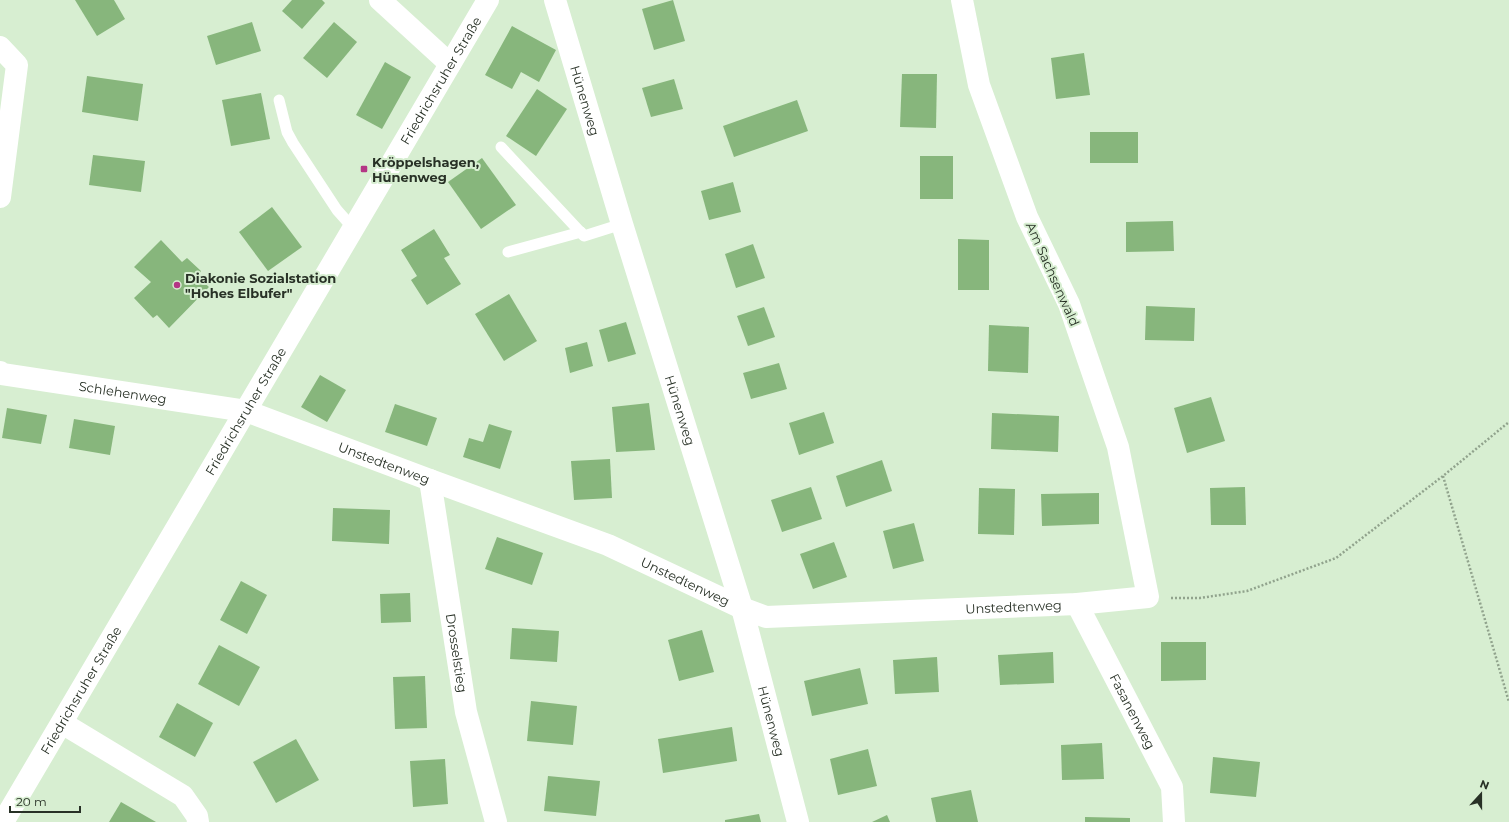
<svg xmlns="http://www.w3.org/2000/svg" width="1509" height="822" viewBox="0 0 1509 822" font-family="Montserrat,sans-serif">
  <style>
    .building { fill: #87b67c }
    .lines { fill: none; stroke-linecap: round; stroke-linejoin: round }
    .path { stroke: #91a38d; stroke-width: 2.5; stroke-dasharray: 2 2; stroke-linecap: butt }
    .lane { stroke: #fff; stroke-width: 11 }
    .street { stroke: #fff; stroke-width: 22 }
    .secondary { stroke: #fff; stroke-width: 22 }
    .poi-dot { fill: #b43685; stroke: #d7eed1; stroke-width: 1.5 }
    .labels { text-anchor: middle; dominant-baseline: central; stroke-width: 4; stroke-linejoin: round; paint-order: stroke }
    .street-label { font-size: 13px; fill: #283126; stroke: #d7eed1 }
    .poi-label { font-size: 13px; font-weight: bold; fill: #283126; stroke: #d7eed1; text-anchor: start }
  </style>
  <rect width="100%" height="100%" fill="#d7eed1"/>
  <g class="building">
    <path d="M75,0h39l11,19 -28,17z"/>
    <path d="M292,0h30l3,3 -23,26 -20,-18z"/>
    <path d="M673,0l12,41 -31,9 -12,-41z"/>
    <path d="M252,22l9,29 -45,14 -9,-29z"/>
    <path d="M334,22l23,20 -30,36 -24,-20z"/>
    <path d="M512,26l44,24 -17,32 -18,-10 -9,17 -27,-14z"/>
    <path d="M1084,53l6,42 -34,4 -5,-41z"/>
    <path d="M385,62l26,15 -29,52 -26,-14z"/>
    <path d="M902,74h35l-1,54 -36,-1z"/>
    <path d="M87,76l56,8 -5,37 -56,-9z"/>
    <path d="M674,79l9,30 -32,8 -9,-29z"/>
    <path d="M537,89l30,20 -31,47 -30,-20z"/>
    <path d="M261,93l9,46 -39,7 -9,-46z"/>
    <path d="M797,100l11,31 -74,26 -11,-31z"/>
    <rect x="1090" y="132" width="48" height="31"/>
    <path d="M93,155l52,6 -4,31 -52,-7z"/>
    <rect x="920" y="156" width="33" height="43"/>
    <path d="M482,158l34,47 -35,24 -33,-47z"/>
    <path d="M733,182l8,30 -32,8 -8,-29z"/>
    <path d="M272,207l30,40 -34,24 -29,-39z"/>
    <path d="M1173,221l1,30 -48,1v-30z"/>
    <path d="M434,229l16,26 -6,3 17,26 -34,21 -16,-25 6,-4 -16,-26z"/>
    <path d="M958,239l31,1v50h-31z"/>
    <path d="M161,240l21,22 5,-4 14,13 -3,6 11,10 -40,41 -12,-13 -4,3 -19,-20 17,-16 -17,-15z"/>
    <path d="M753,244l12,34 -29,10 -11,-34z"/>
    <path d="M509,294l28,47 -33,20 -29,-47z"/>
    <path d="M1146,306l49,2 -1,33 -49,-1z"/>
    <path d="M764,307l11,30 -27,9 -11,-30z"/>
    <path d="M626,322l10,32 -28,8 -9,-32z"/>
    <path d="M989,325l40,2 -1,46 -40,-2z"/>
    <path d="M587,342l6,24 -23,7 -5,-25z"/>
    <path d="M779,363l8,26 -36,10 -8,-26z"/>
    <path d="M320,375l26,15 -19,32 -26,-15z"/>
    <path d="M1211,397l14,44 -38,12 -13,-45z"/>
    <path d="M649,403l6,47 -39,2 -4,-45z"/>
    <path d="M395,404l42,14 -10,28 -42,-14z"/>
    <path d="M7,408l40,7 -6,29 -39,-6z"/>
    <path d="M824,412l10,31 -35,12 -10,-32z"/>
    <path d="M992,413l67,3 -1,36 -67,-3z"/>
    <path d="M74,419l41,7 -5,29 -41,-7z"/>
    <path d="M489,424l23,7 -12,38 -37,-12 6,-19 14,4z"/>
    <path d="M610,459l2,39 -38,2 -3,-39z"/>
    <path d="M882,460l10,31 -46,16 -10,-31z"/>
    <path d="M811,487l11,32 -40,13 -11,-32z"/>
    <path d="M1245,487l1,38h-35l-1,-37z"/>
    <path d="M979,488l36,1 -1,46 -36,-1z"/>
    <path d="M1099,493v31l-57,2 -1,-32z"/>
    <path d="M333,508l57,2 -1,34 -57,-3z"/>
    <path d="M914,523l10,38 -31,8 -10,-38z"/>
    <path d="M497,537l46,16 -11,32 -47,-16z"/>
    <path d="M834,542l13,35 -34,12 -13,-35z"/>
    <path d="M241,581l26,14 -20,39 -27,-14z"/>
    <path d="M410,593l1,29 -30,1 -1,-29z"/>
    <path d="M512,628l47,3 -2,31 -47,-3z"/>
    <path d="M702,630l12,42 -35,9 -11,-41z"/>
    <path d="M1161,642h45v38l-45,1z"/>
    <path d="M219,645l41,22 -21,39 -41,-22z"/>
    <path d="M1053,652l1,31 -54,2 -2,-30z"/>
    <path d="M937,657l2,35 -44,2 -2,-34z"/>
    <path d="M860,668l8,36 -56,12 -8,-35z"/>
    <path d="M425,676l2,52 -32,1 -2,-52z"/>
    <path d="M531,701l46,5 -4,39 -46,-4z"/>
    <path d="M177,703l36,20 -18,34 -36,-20z"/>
    <path d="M732,727l5,34 -74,12 -5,-34z"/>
    <path d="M296,739l23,41 -43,23 -23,-41z"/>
    <path d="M1102,743l2,36 -42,1 -1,-35z"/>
    <path d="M868,749l9,37 -39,9 -8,-36z"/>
    <path d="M1213,757l47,5 -4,35 -46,-4z"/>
    <path d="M445,759l3,45 -35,3 -3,-46z"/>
    <path d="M548,776l52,5 -4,35 -52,-5z"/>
    <path d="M971,790l7,32h-42l-5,-24z"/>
    <path d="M121,802l35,20h-47z"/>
    <path d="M759,814l2,8h-36v-2z"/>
    <path d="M887,815l3,7h-18z"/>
    <path d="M1085,817l45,1v4h-45z"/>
  </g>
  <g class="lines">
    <g class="path">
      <path d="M1443,476l66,226"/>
      <path d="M1171,598h29l47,-7 89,-33 107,-82 66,-54"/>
    </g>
    <g class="lane">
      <path d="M279,100l8,32 6,11 44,67 16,18"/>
      <path d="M501,147l83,89 38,-12"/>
      <path d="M508,252l73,-20"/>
    </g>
    <g class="street">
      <path d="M380,0l70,64"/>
      <path id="s1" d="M555,0l67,224 120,384 56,214"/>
      <path d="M0,47l17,18 -17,132"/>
      <path id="s2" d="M0,372l2,2 244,37 184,69 178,65 134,63 24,9 311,-13 71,-7 -30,-150 -49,-143 -42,-87 -48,-132 -17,-85"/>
      <path id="s3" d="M430,480l36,232 30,110"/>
      <path id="s4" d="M1077,604l95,183 2,35"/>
      <path d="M62,723l121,73 14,20 1,6"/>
    </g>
    <path class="secondary" id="s5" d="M3,822l485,-822"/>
  </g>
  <g class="poi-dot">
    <rect x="360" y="165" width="8" height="8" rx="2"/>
    <circle cx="177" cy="285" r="4"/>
  </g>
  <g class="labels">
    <g class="street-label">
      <text stroke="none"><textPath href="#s5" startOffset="861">Friedrichsruher Straße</textPath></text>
      <text stroke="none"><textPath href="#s1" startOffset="105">Hünenweg</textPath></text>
      <text transform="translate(1053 274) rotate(66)">Am Sachsenwald</text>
      <text stroke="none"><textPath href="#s2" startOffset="125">Schlehenweg</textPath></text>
      <text stroke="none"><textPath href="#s1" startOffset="429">Hünenweg</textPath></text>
      <text stroke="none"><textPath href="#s5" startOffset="477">Friedrichsruher Straße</textPath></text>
      <text stroke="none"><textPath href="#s2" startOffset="397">Unstedtenweg</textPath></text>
      <text stroke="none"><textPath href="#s2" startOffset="721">Unstedtenweg</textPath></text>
      <text stroke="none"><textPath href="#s2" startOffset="1057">Unstedtenweg</textPath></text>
      <text stroke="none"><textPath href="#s3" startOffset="175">Drosselstieg</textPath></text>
      <text stroke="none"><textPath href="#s5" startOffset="153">Friedrichsruher Straße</textPath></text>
      <text stroke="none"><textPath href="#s4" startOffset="121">Fasanenweg</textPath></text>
      <text stroke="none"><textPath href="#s1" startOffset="753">Hünenweg</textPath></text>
    </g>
    <g class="poi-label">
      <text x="372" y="162">Kröppelshagen,<tspan x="372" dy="15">Hünenweg</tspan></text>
      <text x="185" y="278">Diakonie Sozialstation<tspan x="185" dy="15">"Hohes Elbufer"</tspan></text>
    </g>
  </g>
  <g transform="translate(1481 794) rotate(21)" stroke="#d7eed1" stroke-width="3" paint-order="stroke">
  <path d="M0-3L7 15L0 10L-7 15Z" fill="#283126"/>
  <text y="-6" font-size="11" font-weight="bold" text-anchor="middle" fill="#283126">N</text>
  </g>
  <path d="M10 806v6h70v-6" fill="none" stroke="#283126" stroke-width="2"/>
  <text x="16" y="806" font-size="12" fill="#283126" stroke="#d7eed1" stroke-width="3" paint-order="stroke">20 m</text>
</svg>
